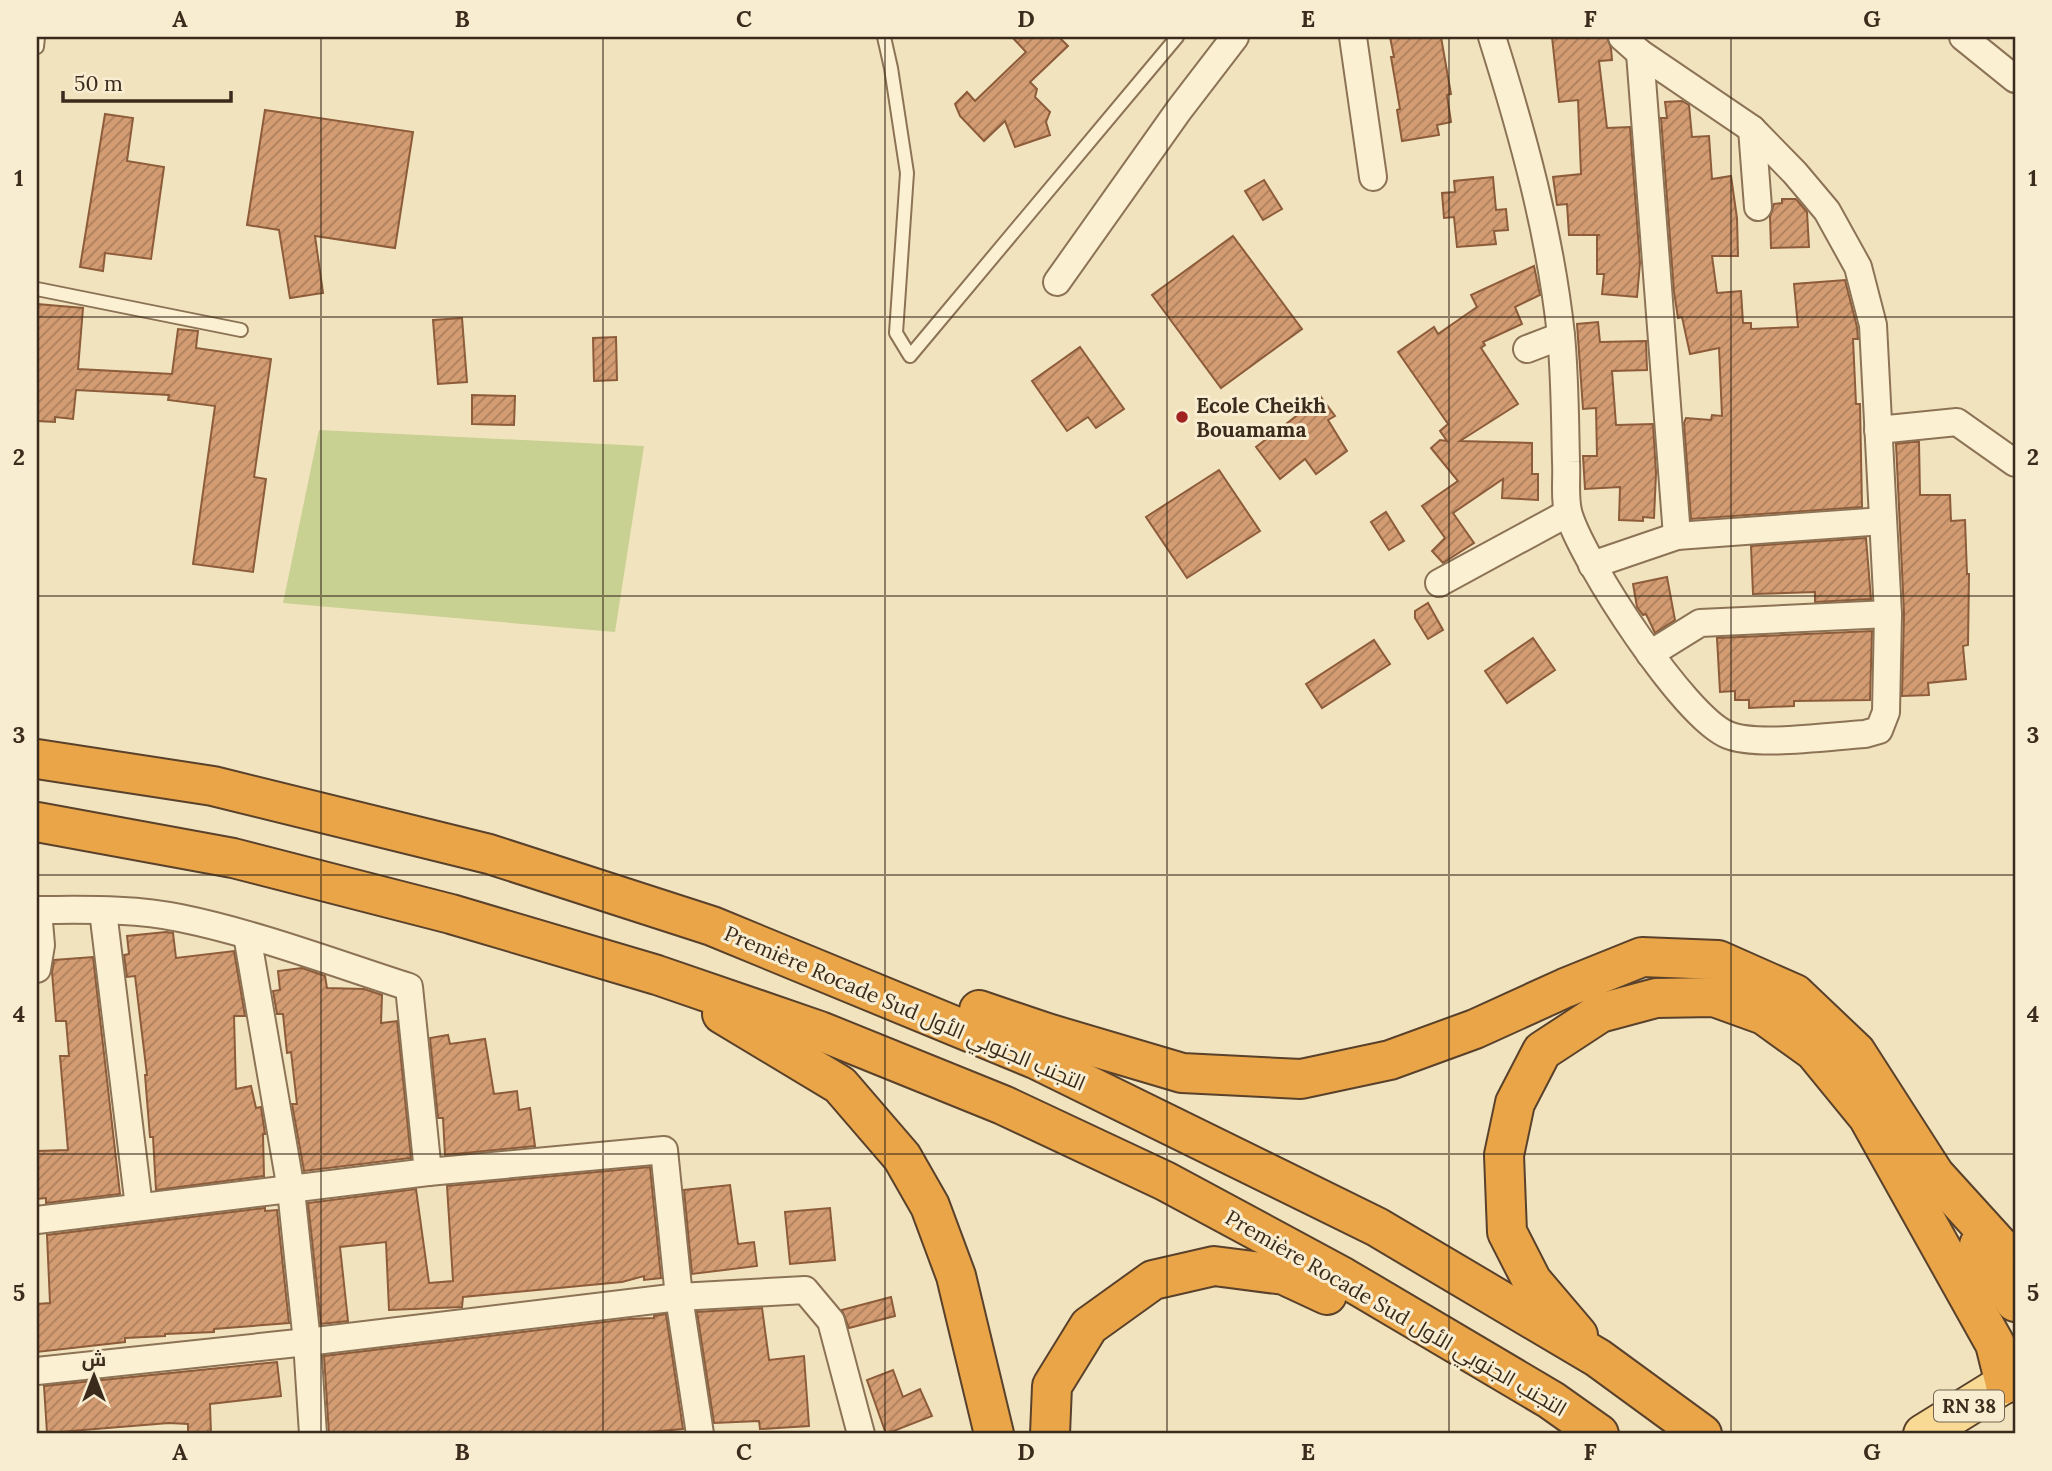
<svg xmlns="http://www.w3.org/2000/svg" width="2052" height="1471" viewBox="0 0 2052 1471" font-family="Lora,Cairo,serif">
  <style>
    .garden { fill: #c8d092 }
    .building { fill: url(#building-hatch); stroke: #8d5c3a; stroke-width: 2 }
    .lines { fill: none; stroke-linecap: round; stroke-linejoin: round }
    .service-casing { stroke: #8c7356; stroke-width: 16 }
    .minor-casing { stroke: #8c7356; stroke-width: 30 }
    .primary-casing { stroke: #59412b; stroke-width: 42 }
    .motorway-casing { stroke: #59412b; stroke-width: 42 }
    .service { stroke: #fcf0d3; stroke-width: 12 }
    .minor { stroke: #fcf0d3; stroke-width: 26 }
    .primary { stroke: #f8da94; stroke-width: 38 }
    .motorway { stroke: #e9a548; stroke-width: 38 }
    .grid { fill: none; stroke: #3a2b1c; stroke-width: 2; stroke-opacity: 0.55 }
    .poi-dot { fill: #a02221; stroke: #f8edd0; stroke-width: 2.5 }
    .labels { text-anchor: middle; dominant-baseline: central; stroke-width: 6; stroke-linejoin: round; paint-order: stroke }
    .shield { fill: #f8edd0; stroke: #736552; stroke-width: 2 }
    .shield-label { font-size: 19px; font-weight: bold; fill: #3a2b1c }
    .poi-label { font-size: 21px; font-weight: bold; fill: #3a2b1c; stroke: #f8edd0; text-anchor: start }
    .street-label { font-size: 21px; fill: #3a2b1c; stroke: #f8edd0 }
    .neatline { fill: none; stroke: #3a2b1c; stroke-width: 2.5 }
    .grid-label { font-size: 23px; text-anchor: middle; font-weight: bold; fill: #3a2b1c }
  </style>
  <defs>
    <pattern id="building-hatch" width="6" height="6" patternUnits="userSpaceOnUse" patternTransform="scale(1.75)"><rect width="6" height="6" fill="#d39c72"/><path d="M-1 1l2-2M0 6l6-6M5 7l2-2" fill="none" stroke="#ac7f5d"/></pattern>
  </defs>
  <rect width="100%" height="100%" fill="#f2e3bf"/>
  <path class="garden" d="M319,430l325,16 -29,186 -332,-29z"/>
  <g class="building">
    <path d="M1012,37h47l9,9 -38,36 7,7 -2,8 15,15 -4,10 4,13 -35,12 -10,-26 -21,20 -24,-25 -5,-12 12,-12 8,9 51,-49z"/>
    <path d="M1390,37h51l10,57 -4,1 4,27 -14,3 2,10 -37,6 -5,-31 3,-1 -9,-52h3z"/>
    <path d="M1552,37h55l4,11 1,12 -13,1 8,67 23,-1 10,136 -3,34 -35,-3 2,-20h-7v-38l3,-1h-31l-2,-31 -10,1 -4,-28 28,-3 -3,-74 -19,2z"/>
    <path d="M1682,101l7,4 3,32 17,-1 3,43 19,-3 6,42 1,38h-26l5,37 24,-2 2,32h8v6l47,-2 -4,-43 51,-4 12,47 1,12h-5l3,65h4l2,103 -171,12 -7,-96 2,-5 25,2 1,-5 10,1 -3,-68 -29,6 -8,-37 -4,1 -4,-26 -13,-174h6l-2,-16z"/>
    <path d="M265,110l148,22 -18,116 -80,-12 8,57 -33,5 -11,-68 -32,-5z"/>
    <path d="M105,114l28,4 -6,43 37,6 -13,92 -46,-6 -2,18 -23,-4z"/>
    <path d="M1493,177l3,33 10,-1 2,21 -14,1 2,13 -39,3 -3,-30 -10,1 -2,-25 13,-1 -1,-11z"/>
    <path d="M1264,180l18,29 -19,11 -18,-29z"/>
    <path d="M1782,199h14l11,13 2,35 -38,1 -1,-31 4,-13 8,-1z"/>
    <path d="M1233,236l69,93 -81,59 -69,-93z"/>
    <path d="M1534,266l6,29 -25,12 7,17 -39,18 2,3 -4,3 37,56 -58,37 72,2v31h6v26l-36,-2 1,-19 -50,34 21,30 -31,20 -11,-12 13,-13 -23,-32 36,-25 -27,-33 9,-8 7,1 -7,-10 8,-7 -50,-72 36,-25 4,7 39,-27 -6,-12z"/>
    <path d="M37,304l46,4 -5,61 94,5 6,-45 20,2 -2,17 75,11 -17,118 12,2 -13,93 -60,-8 22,-158 -47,-6 1,-5 -93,-5 -3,29 -18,-2v5l-18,-1z"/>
    <path d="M462,318l5,64 -29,2 -5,-64z"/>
    <path d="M1598,322l2,20 46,-1 1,29 -35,1 4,54 37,-1 3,49 -2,45 -11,-1v4l-24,-1 1,-33 -35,2 -2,-33h14l-1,-48 -13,1 -6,-85z"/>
    <path d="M616,337l1,43 -23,1 -1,-43z"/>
    <path d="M1080,347l44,62 -28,19 -8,-11 -21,14 -35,-50z"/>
    <path d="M472,395l43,1 -1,29 -42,-1z"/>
    <path d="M1321,397l14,19 -7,4 19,31 -31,23 -11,-15 -25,20 -24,-32z"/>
    <path d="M1912,442h7l1,53h30l1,26 14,-1 2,54h2l-1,71 -5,1 3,33 -38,4 1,12 -27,1 2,-83 -8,-169z"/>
    <path d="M1219,470l41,61 -73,47 -41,-61z"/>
    <path d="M1386,512l18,29 -15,9 -18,-28z"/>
    <path d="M1866,538l5,61 -56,3v-10l-62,2 -2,-48z"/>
    <path d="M1667,577l8,43 -20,13 -9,-19 -3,1 -6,-8 -4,-23z"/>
    <path d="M1428,603l15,27 -15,9 -13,-21v-7z"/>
    <path d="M1872,631l-2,69 -76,1v5l-45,2v-8h-14v-9l-15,1 -3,-54z"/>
    <path d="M1533,638l22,32 -48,33 -22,-32z"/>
    <path d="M1374,640l16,24 -68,44 -16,-24z"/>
    <path d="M166,932l7,1 3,25 58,-7 11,65h-11l2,73 15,-3 5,22 5,-1 4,27h-2l1,42 -108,14 -3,-53h-3l-5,-62h2l-12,-99 -8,1 -3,-22 5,-1 -2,-18z"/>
    <path d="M93,957l27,237 -74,9v-5l-9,1v-48l31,-1 -8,-94h9l-3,-35h-10l-4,-49 2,-12z"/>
    <path d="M302,968l23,8 2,12 37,1 18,6 -1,28 16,-2 14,137 -107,13 -12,-67h5l-6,-52 -4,1 -4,-39h-6l-4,-23 7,-1 -2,-19z"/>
    <path d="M448,1035l2,9 35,-5 9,55 23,-3 2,19 11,-2 5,38 -90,9 -2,-37h-5l-8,-80z"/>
    <path d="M650,1167l11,111 -17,2v-4l-22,6 -159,15 -1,10 -73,3 -3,-68 -46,5 8,74 -27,3 -13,-121 108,-14 13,94 24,-2 -6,-95z"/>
    <path d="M730,1185l8,59 16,-2 3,24 -65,8 -8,-84z"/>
    <path d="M265,1208v3l12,-1 12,113 -75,6v3l-49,2v2l-40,2v4l-88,10v-48l13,-1 -3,-68z"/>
    <path d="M830,1208l5,52 -45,4 -5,-52z"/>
    <path d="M891,1297l4,19 -46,12 -7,-18z"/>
    <path d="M762,1308l7,52 35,-4 5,70 -49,3 -1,-8 -45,2 -17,-111z"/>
    <path d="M666,1314l17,115 -59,5h-295l-5,-78 305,-37 25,-1v-2z"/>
    <path d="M277,1362l4,34 -71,8 1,30h-23v-10l-19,-1 -122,10 -3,-47z"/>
    <path d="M893,1370l10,27 17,-8 12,27 -46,18 -19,-54z"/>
  </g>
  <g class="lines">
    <g class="service-casing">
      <g id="service">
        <path d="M884,37l7,31 16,105 -11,160 14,23 267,-319"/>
        <path d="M37,47l1,-10"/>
        <path d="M37,289l204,41"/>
      </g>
    </g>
    <g class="minor-casing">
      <g id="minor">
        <path d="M1353,37l20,140"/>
        <path d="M1492,37c31,98 58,196 69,298 4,43 4,85 5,127 1,16 -2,38 3,53 15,48 115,202 159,220 29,12 103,1 137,-1l14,-4 7,-18 2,-98 -15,-289 -15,-58 -31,-56 -32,-38 -43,-44 -112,-76 -18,-16"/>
        <path d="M1963,37l52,42"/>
        <path d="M1640,53l37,483"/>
        <path d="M1752,129l6,78"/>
        <path d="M1057,282l122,-172 56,-73"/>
        <path d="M1527,349l34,-13"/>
        <path d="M1878,430l79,-8 58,41"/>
        <path d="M1592,565l85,-29 206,-15"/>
        <path d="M1439,583l129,-70"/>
        <path d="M1650,654l50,-31 188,-9"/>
        <path d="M37,910c46,0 97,-2 143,8 78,16 154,45 229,69l19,185"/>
        <path d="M103,911l36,296"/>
        <path d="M247,935l44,255 16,152 6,92"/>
        <path d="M37,969l4,-24 -3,-35"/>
        <path d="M37,1220l391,-48 236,-22 15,147 21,137"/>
        <path d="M37,1371l270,-29 372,-45 126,-7 26,31 30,113"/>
      </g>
    </g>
    <g class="primary-casing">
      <path id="primary" d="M1923,1434l92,-57"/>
    </g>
    <g class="motorway-casing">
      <g id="motorway">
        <path d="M37,759l176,27 276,68 223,72 323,133 342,168 221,131 104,76"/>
        <path d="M37,822l196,36 218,56 206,61 163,56 183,74 162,76 178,96 208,123 48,34"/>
        <path d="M979,1010l68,23 135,40 119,6 89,-19 85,-31 90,-41 77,-31 76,3 77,34 61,58 79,123 80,88"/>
        <path d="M722,1014l118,71 62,72 28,49 26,70 38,158"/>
        <path d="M1979,1245l36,57"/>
        <path d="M1578,1335l-46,-54 -25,-49 -3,-77 11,-52 27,-52 58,-38 56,-15 58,-1 50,18 50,36 54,66 127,227 10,40"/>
        <path d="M1050,1434l2,-48 37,-60 64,-46 61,-14 70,9 43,20"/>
      </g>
    </g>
    <use href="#service" class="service"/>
    <use href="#minor" class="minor"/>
    <use href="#primary" class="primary"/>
    <use href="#motorway" class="motorway"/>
  </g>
  <path class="grid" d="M321,37v1397M603,37v1397M885,37v1397M1167,37v1397M1449,37v1397M1731,37v1397M37,317h1978M37,596h1978M37,875h1978M37,1154h1978"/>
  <circle class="poi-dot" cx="1182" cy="417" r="7"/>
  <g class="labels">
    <rect class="shield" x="1934" y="1390.5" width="70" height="31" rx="5"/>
    <g class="shield-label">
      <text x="1969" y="1406">RN 38</text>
    </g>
    <g class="poi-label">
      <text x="1196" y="405">Ecole Cheikh<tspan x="1196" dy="24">Bouamama</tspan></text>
    </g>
    <g class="street-label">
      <text transform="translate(905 1008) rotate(23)">Première Rocade Sud التجنب الجنوبي الأول</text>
      <text transform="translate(1396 1313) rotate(30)">Première Rocade Sud التجنب الجنوبي الأول</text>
    </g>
  </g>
  <rect width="2052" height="1471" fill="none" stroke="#f8edd0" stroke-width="77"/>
  <g transform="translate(94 1376)" stroke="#f8edd0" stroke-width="5" paint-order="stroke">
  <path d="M0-5L12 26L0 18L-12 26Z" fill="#3a2b1c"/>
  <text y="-10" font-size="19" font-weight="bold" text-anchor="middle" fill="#3a2b1c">ش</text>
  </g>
  <path d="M63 91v10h168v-10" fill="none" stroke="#3a2b1c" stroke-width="3.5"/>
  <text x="74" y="91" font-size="21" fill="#3a2b1c" stroke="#f8edd0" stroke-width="5" paint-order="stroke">50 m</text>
  <rect x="38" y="38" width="1976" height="1394" class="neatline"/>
  <g class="grid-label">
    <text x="180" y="27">A</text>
    <text x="462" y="27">B</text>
    <text x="744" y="27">C</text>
    <text x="1026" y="27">D</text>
    <text x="1308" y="27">E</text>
    <text x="1590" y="27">F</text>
    <text x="1872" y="27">G</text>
    <text x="19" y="186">1</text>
    <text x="2033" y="186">1</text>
    <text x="19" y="465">2</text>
    <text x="2033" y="465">2</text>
    <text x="19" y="743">3</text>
    <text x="2033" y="743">3</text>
    <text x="19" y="1022">4</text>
    <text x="2033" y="1022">4</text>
    <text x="19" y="1301">5</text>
    <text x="2033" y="1301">5</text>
    <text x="180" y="1460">A</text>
    <text x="462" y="1460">B</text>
    <text x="744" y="1460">C</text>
    <text x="1026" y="1460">D</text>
    <text x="1308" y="1460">E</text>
    <text x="1590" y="1460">F</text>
    <text x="1872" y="1460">G</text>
  </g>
</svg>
